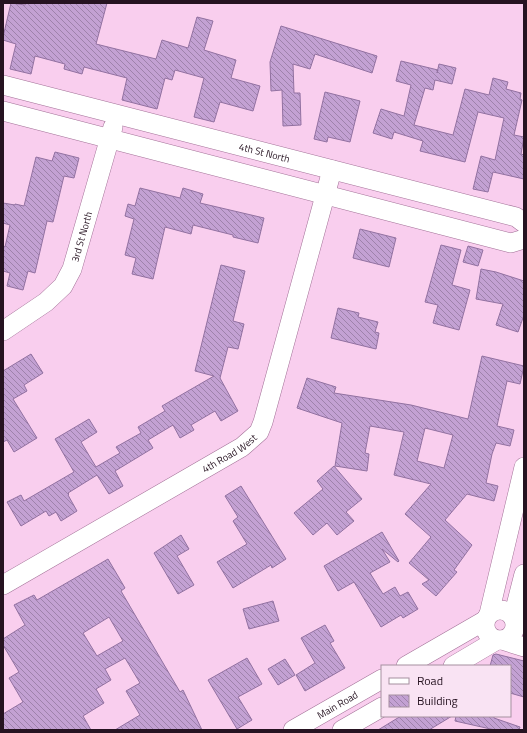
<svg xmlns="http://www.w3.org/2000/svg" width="527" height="733" viewBox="0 0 527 733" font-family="'Titillium Web',sans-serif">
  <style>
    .building { fill: url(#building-back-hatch); stroke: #9271a1; fill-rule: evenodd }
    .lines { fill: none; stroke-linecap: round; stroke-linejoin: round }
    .minor-casing { stroke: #a27197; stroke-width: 20 }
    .minor { stroke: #fff; stroke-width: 19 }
    .labels { text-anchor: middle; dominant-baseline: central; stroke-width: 3; stroke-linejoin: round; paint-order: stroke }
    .street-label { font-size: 10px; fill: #261321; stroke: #f9e3f3 }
  </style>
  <defs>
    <pattern id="building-back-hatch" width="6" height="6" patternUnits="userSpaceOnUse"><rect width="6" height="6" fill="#c3a1d3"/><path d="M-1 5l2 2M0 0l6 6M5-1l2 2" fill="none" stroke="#9e82ab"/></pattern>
  </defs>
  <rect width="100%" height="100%" fill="#f9ceee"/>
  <g class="building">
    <path d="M11,3l14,2 1,-2h81l-11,41 60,15 6,-19 26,8 9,-31 16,4 -9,29 32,10 -5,18 29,8 -7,25 -33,-9 -6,20 -20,-5 10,-39 -29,-8 -3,10 -7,-2 -8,31 -35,-9 5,-22 -43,-11 -2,7 -18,-5 1,-5 -30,-8 -4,18 -21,-5 6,-25 -13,-4v-3z"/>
    <path d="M281,26l96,30 -5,17 -57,-19 -5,15 -17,-5 1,29h6l1,32 -18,1 -1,-36 -11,1 -1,-29z"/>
    <path d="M401,61l37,9 -1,3 2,-9 17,4 -4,16 -17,-4 -2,10 -8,-2 -11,37 39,10 12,-46 24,6 4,-17 15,4 -2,7 15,4 -1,6 2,1 -8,35 10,2 -3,17 3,1v24l-31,-7 -5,20 -15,-3 8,-33 14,4 9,-42 -26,-6 -13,50 -45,-11 3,-10 -29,-9 -2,7 -19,-6 8,-24 23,7 7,-31 -15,-4z"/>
    <path d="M325,92l35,9 -10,41 -22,-5 -1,5 -13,-3z"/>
    <path d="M55,152l24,6 -5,20 -10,-2 -11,46 -6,-1 -12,52 -7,-2 -5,19 -16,-4 3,-13 -7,-2v-25l2,1 5,-22 -7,-2v-20l12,2v-1l9,2 12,-49 16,4z"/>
    <path d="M140,188l40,10 3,-10 20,6 -3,9 64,15 -6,25 -25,-6v-2l-40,-10 -2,9 -26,-7 -12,52 -21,-5 4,-16 -11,-3 9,-36 -9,-3 3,-12 7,2z"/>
    <path d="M360,229l36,9 -7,29 -36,-9z"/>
    <path d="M441,245l20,5 -9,35 18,5 -11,40 -26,-7 5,-18 -13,-3z"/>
    <path d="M468,246l15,4 -5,16 -15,-4z"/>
    <path d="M221,265l24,6 -12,50 11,3 -6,25 -10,-2 -8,31 18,33 -17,10 -6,-10 -24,14 3,5 -14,8 -7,-13 -25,15 5,8 -38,23 8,15 -14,8 -12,-19 -29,18 1,1 -1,1 9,16 -16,10 -5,-9 -7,4 -3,-5 -25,15 -14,-24 14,-7 3,6 50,-29 -19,-33 34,-20 8,13 -16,10 15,25 24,-14 -4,-6 25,-14 -3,-6 27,-16 -3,-5 52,-30 -19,-5z"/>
    <path d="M481,269l15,3 28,9v34l-6,17 -22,-7 7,-21 -27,-5z"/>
    <path d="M338,308l21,5 -1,4 20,5 -3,10 4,1 -3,16 -45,-11z"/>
    <path d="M31,354l12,19 -19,12 3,6 -14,8 24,39 -23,14 -7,-12 -4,2v-71z"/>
    <path d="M482,356l42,10 -4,18 -13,-3 -10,45 17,4 -4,16 -14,-3 -4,11 -6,29 12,3 -4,15 -27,-7 -22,26 27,25 -18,25 3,2 -21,24 -14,-12 7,-4 -20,-17 22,-26 -26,-23 26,-30 -37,-9 10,-43 -34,-6 -5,27 4,1 -2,17 -32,-5 7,-43 -45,-15 10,-30 29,9 -2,6 77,12 57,14zM425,428l28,7 -9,33 -27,-7z"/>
    <path d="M334,466l28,33 -16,13 8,9 -17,14 -10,-12 -14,12 -19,-22 29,-24 -6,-8z"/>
    <path d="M241,486l45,73 -14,9 -1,-3 -38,23 -16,-26 30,-18 -14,-23 5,-4 -13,-21z"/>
    <path d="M382,532l17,29 -1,1 -16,-13 8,13 -20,11 13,21 12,-7 5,9 8,-4 10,17 -15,9 -2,-3 -20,12 -27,-45 -16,9 -14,-25z"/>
    <path d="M181,535l8,14 -12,7 17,29 -16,9 -24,-41z"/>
    <path d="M108,559l17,29 -4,3 59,101 3,-2 19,40h-87l25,-15 -14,-24 14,-8 -15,-25 -20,11 6,11 -15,9 8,14 -21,13 8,14h-88v-16l20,-12 -14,-24 10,-6 -16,-27v-6l22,-14 -11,-20 20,-10 3,5zM109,617l14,24 -26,15 -14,-23z"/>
    <path d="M273,601l6,20 -30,8 -6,-20z"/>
    <path d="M325,625l9,16 -4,2 15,25 -40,23 -9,-16 19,-12 -14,-25z"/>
    <path d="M496,654l28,7v36l-14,-4v-27h-20l3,-11z"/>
    <path d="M247,658l15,26 -24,13 14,23 -15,9 -29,-49z"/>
    <path d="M285,659l10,16 -17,10 -10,-16z"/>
    <path d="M401,716h51l-23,14h-51z"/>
    <path d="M456,716h38v2l26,9 -1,3h-24l-40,-9z"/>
  </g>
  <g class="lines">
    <g class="minor-casing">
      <g id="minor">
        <path id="s1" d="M3,85l513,132 8,6"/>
        <path d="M3,111l508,132 13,-4"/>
        <path id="s2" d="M3,331l43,-29 17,-16 9,-17 41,-142"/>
        <path id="s3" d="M3,585l239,-138 17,-15 4,-10 69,-252"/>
        <circle cx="500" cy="625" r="15"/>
        <path d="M489,614l35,-147"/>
        <path d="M513,617l11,-43"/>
        <path d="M502,640l22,7"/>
        <path d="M406,666l78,-45"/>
        <path d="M453,666l44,-26"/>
        <path id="s4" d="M293,730l89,-51"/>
        <path d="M342,730l40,-23"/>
      </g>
    </g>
    <use href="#minor" class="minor"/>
  </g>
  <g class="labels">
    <g class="street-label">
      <text stroke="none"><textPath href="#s1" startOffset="270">4th St North</textPath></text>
      <text stroke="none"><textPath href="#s2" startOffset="128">3rd St North</textPath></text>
      <text stroke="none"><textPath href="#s3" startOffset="262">4th Road West</textPath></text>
      <text stroke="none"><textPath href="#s4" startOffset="51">Main Road</textPath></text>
    </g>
  </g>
  <rect width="527" height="733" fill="none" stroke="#261321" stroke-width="8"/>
  <rect x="381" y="665" width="130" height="52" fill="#f9e3f3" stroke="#a5909f"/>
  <rect x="389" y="678" width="20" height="6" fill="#ffffff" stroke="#a5909f"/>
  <text x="417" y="685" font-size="12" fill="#261321">Road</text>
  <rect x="389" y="695" width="20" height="12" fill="url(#building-back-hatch)" stroke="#a5909f"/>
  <text x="417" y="705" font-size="12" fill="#261321">Building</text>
</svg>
